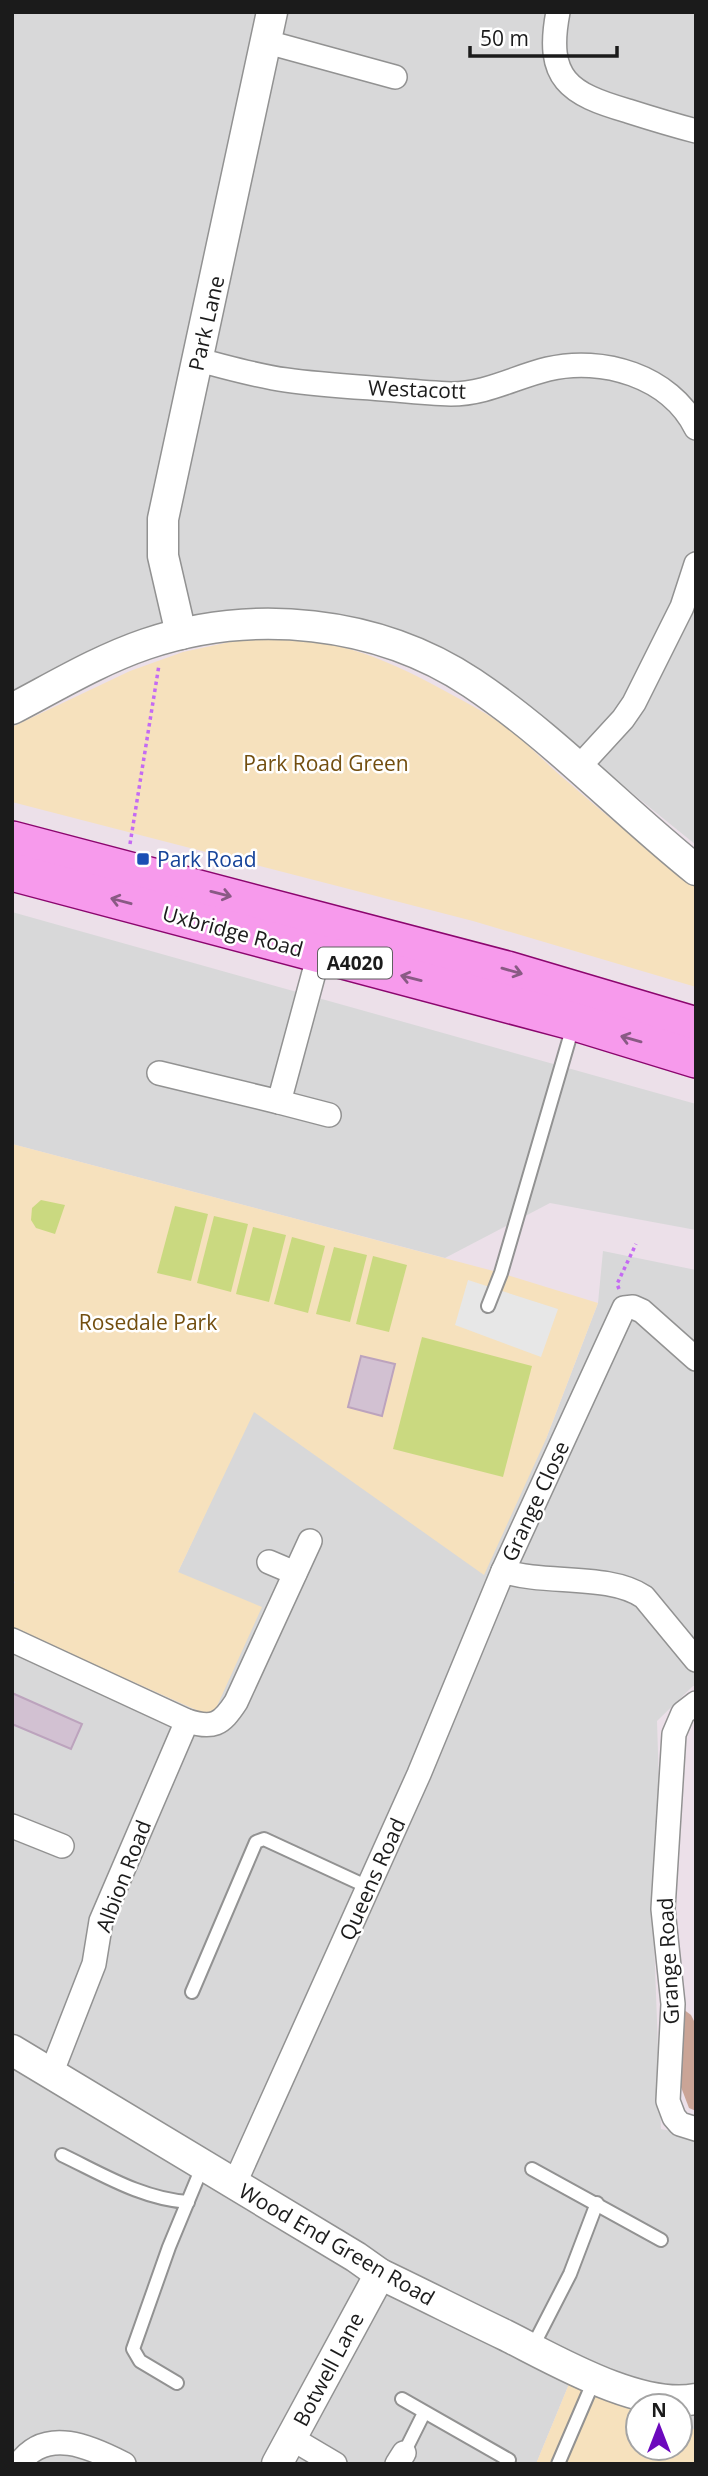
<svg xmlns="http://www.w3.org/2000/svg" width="708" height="2476" viewBox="0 0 708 2476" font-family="'Open Sans',sans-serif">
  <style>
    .residential { fill: #d8d8d9 }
    .forest { fill: #caa496 }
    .park { fill: #f6e1bd }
    .pitch { fill: #cad980 }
    .parking { fill: #e7e7e7 }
    .building { fill: #d2c1d2; stroke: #bca3bd; stroke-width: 2 }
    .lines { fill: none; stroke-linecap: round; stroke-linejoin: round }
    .service-casing { stroke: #929292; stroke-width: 16 }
    .minor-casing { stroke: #929292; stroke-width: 26 }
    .tertiary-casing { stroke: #929292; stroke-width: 33 }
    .primary-casing { stroke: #8b066e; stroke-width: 40 }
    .path { stroke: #c46af3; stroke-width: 3.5; stroke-dasharray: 3.5 3.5; stroke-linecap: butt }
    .service { stroke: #fff; stroke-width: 12 }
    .minor { stroke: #fff; stroke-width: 23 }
    .tertiary { stroke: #fff; stroke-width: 30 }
    .primary { stroke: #f79aec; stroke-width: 37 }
    .oneway { stroke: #895a84 }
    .transit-dot { fill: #1a4fb4; stroke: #fff; stroke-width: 2.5 }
    .labels { text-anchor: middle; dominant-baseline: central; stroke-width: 5; stroke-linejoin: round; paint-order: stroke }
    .shield { fill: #fff; stroke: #5f5f5f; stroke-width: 2 }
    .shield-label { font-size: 19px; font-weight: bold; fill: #1b1b1b }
    .street-label { font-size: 21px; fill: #1b1b1b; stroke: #fff }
    .park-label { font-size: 21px; fill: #724e0f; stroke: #fff }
    .transit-label { font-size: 21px; fill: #164399; stroke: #fff; text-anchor: start }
  </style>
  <rect width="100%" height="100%" fill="#ece0e9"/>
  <g class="residential">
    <path d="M12,12h684v833l-186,-151 -123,-57 -242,-5 -133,58z"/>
    <path d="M12,912l684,192v126l-146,-27 -105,55 -433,-114z"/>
    <path d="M603,1251l93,19v416h-3l-36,35 4,128 -8,63 8,217 35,7v294l-16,-6v-18h-42l-69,-22 -33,80h-524v-836l200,89 -34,-145 75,-161 293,28 52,-136z"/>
  </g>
  <path class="forest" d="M683,2009l8,6 5,10v86l-7,-3 -8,-21z"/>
  <g class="park">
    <path d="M253,637c79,0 124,17 192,54 18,10 38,20 55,32 25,17 45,40 68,59 41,36 84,71 128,104v101l-223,-66 -461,-119v-75l118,-56 53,-19z"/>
    <path d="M12,1144l489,129 97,30 -52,136 -62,136 -230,-163 -76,160 84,35 -50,110 -200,-89v-40l3,-6 -3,-2z"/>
    <path d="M569,2384l69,25v39h42v-24l16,6v34h-160z"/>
  </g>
  <g class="pitch">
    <path d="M41,1200l24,5 -10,29 -19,-6 -5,-8 1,-12z"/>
    <path d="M175,1206l33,8 -17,67 -34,-8z"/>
    <path d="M214,1216l34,8 -17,68 -34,-9z"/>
    <path d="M253,1227l33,8 -17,67 -33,-8z"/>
    <path d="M292,1237l33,9 -17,67 -34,-9z"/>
    <path d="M334,1247l33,8 -17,67 -34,-8z"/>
    <path d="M373,1256l34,9 -18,67 -33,-8z"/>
    <path d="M422,1337l110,29 -29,111 -110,-28z"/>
  </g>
  <path class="parking" d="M468,1280l90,29 -17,48 -86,-32z"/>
  <g class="building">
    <path d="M361,1356l34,8 -13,52 -34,-9z"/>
    <path d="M12,1693l70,31 -11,25 -59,-25z"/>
  </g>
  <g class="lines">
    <g class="service-casing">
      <g id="service">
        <path d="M488,1306l13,-33 68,-233 2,-15"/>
        <path d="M192,1992l64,-150 8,-3 104,48"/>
        <path d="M62,2155c40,19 80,44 126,47"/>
        <path d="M532,2169l129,71"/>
        <path d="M532,2348l38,-74 27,-71"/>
        <path d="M177,2383l-37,-22 -7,-12 36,-102 34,-82"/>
        <path d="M402,2399l107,61"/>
        <path d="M404,2453l20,-40"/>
        <path d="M558,2464l37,-86"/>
      </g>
    </g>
    <g class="minor-casing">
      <g id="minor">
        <path d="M558,12c-13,67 11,82 70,99 22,7 45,14 68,20"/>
        <path d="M267,42l128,35"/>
        <path d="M198,360c29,7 58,16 88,20 28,4 57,6 85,8 27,2 53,5 80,6 35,0 64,-17 97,-25 54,-13 122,7 148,59"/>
        <path d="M578,768l45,-49 11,-16 48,-96 14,-43"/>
        <path d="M159,1073l120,29 40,-148"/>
        <path d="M279,1102l50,13"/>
        <path d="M269,1562l26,11"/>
        <path d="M503,1571c41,14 106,2 141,26l52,63"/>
        <path d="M12,1640l175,81c26,8 34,4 49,-19l74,-161"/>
        <path d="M696,1703l-13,10 -9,21 -11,175 10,95 -5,97 6,16 6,7 16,5"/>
        <path d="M12,1826l50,20"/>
        <path d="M51,2074l43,-110 7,-43 86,-200"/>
        <path d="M234,2185l185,-411 84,-203 121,-263 9,-1 9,4 54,48"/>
        <path d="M291,2438l44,26"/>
        <path d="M19,2464c27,-38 72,-17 105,0"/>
        <path d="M397,2464l7,-11"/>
      </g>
    </g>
    <g class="tertiary-casing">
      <g id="tertiary">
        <path d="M181,634l-18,-78v-37l109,-507"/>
        <path d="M12,709c44,-23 87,-49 134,-65 106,-36 231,-24 326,39 81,54 148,126 224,187"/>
        <path d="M12,2050l344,207 24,17c42,20 83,41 125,61 50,25 134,75 191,64"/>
        <path d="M277,2464l103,-190"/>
      </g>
    </g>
    <g class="primary-casing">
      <g id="primary">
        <path d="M12,840l495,130 189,56"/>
        <path d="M12,872l560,149 124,38"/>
      </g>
    </g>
    <g class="path">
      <path d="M130,844l29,-179"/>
      <path d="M619,1289l-2,-5 19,-40"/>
    </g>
    <use href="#service" class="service"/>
    <use href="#minor" class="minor"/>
    <use href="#tertiary" class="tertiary"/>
    <use href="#primary" class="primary"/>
  </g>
  <defs><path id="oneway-shaft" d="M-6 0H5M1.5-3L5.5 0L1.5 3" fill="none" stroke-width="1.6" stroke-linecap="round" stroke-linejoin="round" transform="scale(1.75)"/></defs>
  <g class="oneway">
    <use href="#oneway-shaft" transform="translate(221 894) rotate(14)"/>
    <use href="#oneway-shaft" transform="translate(121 901) rotate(-165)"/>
    <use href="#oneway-shaft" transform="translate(512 971) rotate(16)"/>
    <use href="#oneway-shaft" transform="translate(411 978) rotate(-166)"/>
    <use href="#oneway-shaft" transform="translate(631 1039) rotate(-164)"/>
  </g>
  <rect class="transit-dot" x="136" y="852" width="14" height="14" rx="3.5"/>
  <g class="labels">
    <rect class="shield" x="318" y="947.5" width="74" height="31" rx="5"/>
    <g class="shield-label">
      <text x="355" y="963">A4020</text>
    </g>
    <g class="street-label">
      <text transform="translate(206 323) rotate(-77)">Park Lane</text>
      <text transform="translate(417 389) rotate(2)">Westacott</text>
      <text transform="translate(233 931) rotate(15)">Uxbridge Road</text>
      <text transform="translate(535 1501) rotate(-65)">Grange Close</text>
      <text transform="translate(123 1876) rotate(-69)">Albion Road</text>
      <text transform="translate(372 1879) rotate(-66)">Queens Road</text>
      <text transform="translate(668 1961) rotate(-93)">Grange Road</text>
      <text transform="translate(337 2244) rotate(30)">Wood End Green Road</text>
      <text transform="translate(328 2369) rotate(-62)">Botwell Lane</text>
    </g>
    <g class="park-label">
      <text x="326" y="763">Park Road Green</text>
      <text x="148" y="1322">Rosedale Park</text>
    </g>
    <g class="transit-label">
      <text x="157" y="859">Park Road</text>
    </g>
  </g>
  <rect width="708" height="2476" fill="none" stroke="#1b1b1b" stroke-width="28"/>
  <g transform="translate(659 2427)"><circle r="33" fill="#ffffff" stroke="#a4a4a4" stroke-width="2"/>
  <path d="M0-5L12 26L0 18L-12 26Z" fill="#6c09bd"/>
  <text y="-10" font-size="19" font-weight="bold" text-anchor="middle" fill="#1b1b1b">N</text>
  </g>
  <path d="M470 46v10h147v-10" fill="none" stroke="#1b1b1b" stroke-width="3.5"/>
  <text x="480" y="46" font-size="21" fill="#1b1b1b" stroke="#ffffff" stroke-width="5" paint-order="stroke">50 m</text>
</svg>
